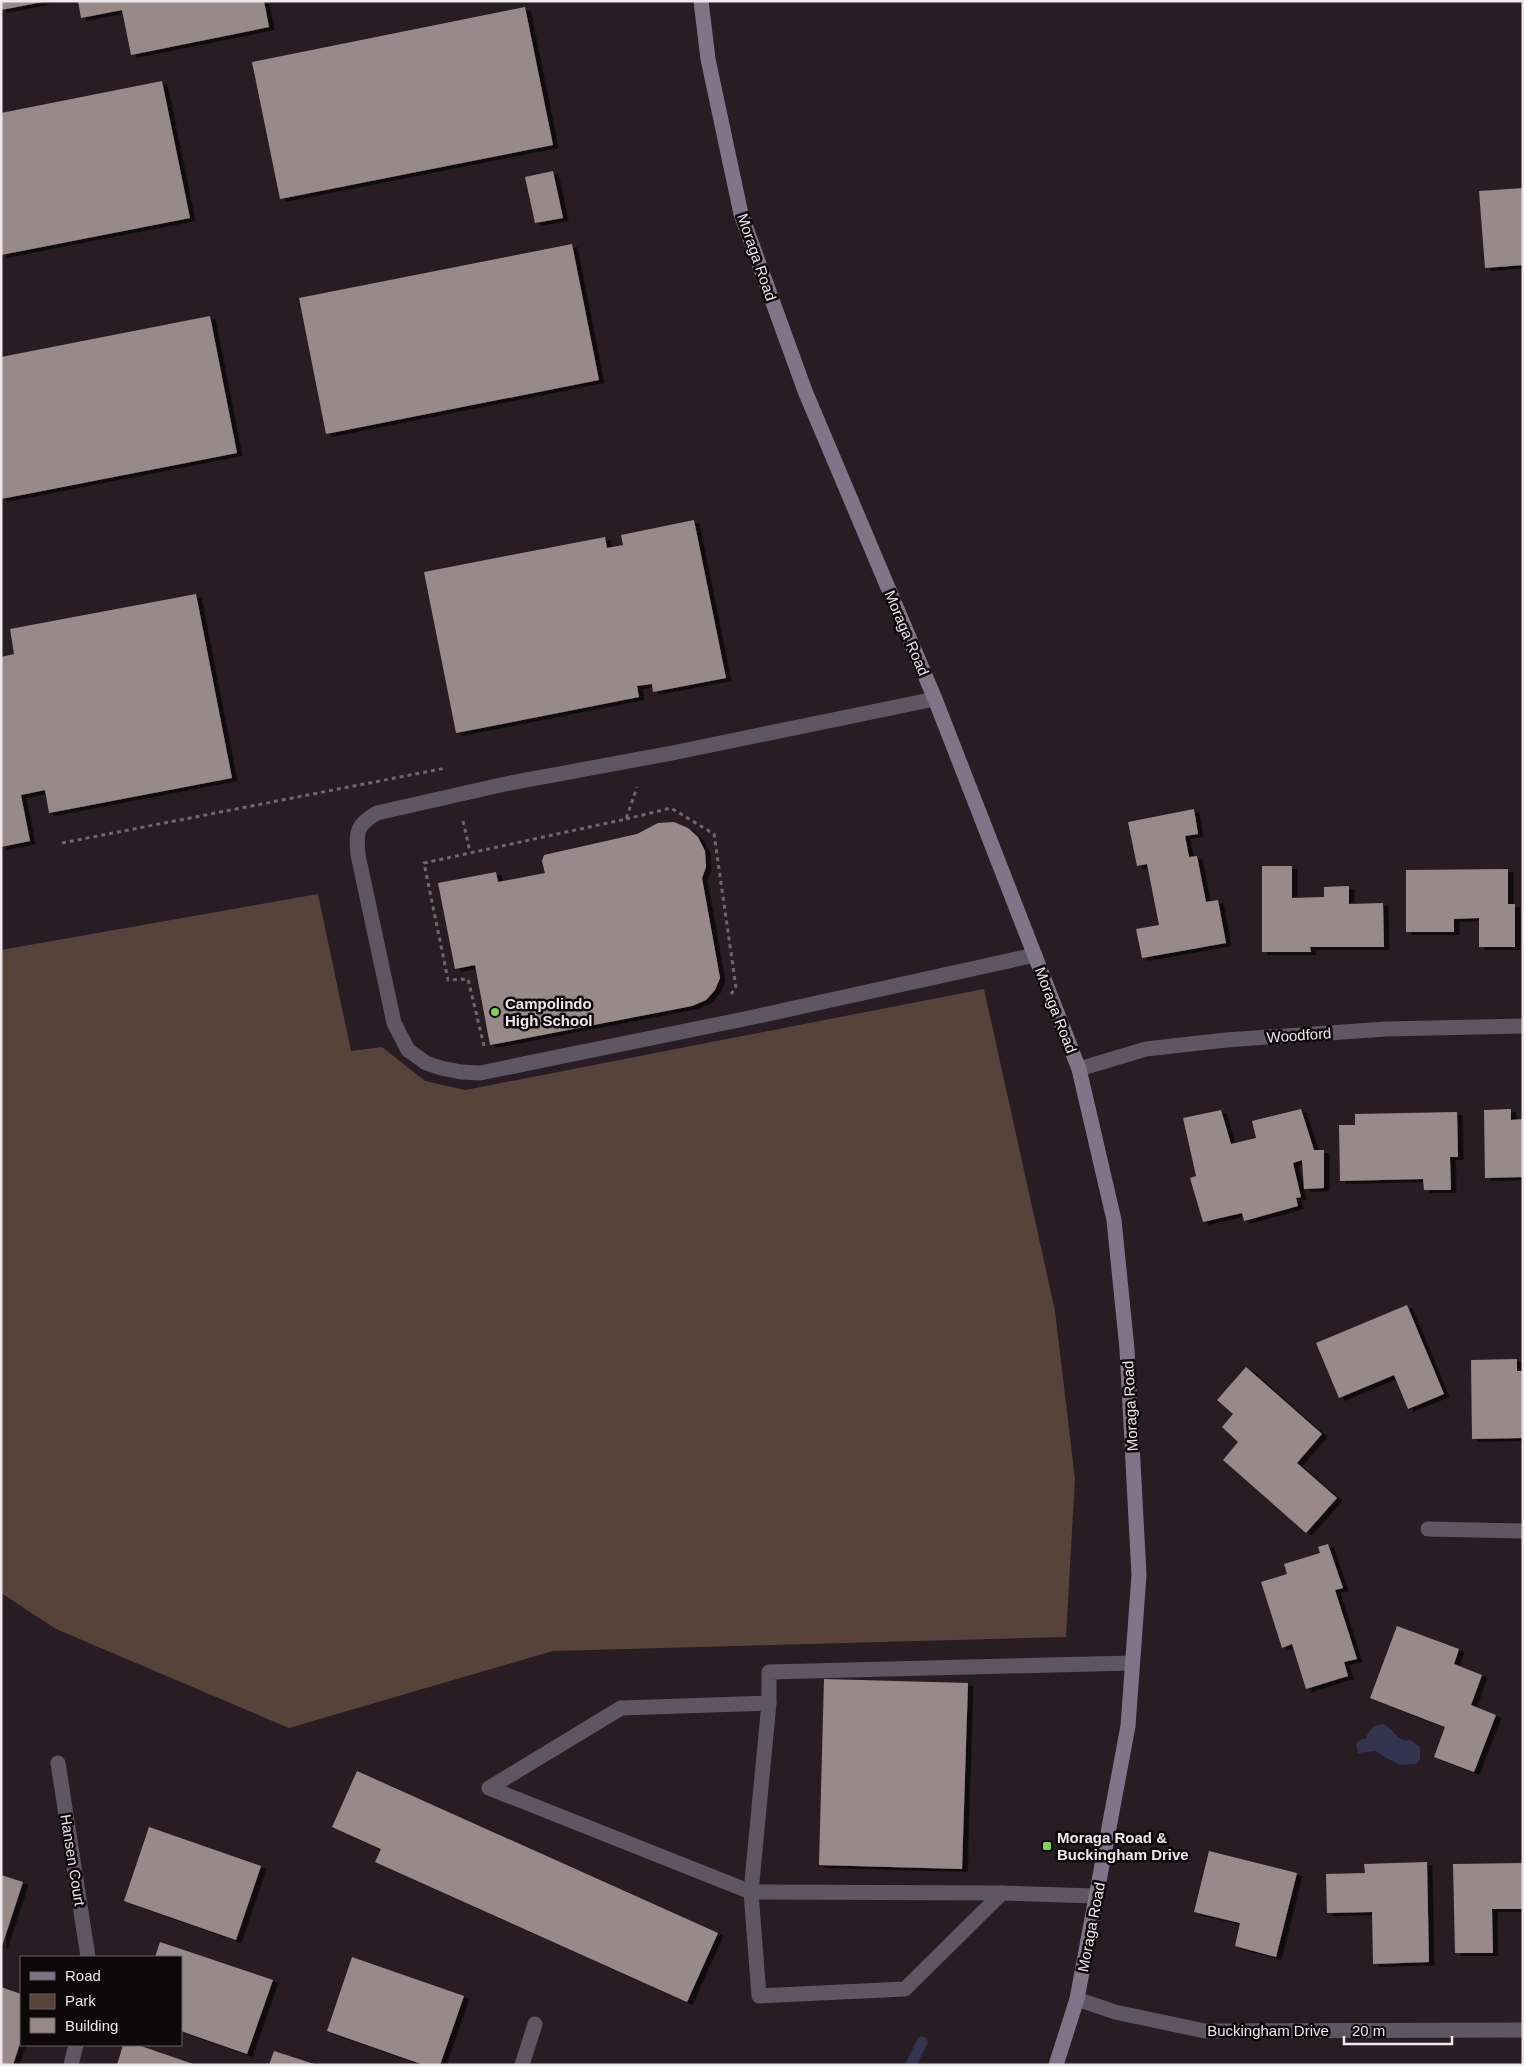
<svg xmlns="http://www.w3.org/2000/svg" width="1524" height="2066" viewBox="0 0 1524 2066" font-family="Helvetica,sans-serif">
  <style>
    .green { fill: #57433a }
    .water { fill: #33344f }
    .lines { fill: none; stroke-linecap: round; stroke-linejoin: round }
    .stream { stroke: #33344f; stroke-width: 11 }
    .building { fill: #998a8a; filter: url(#shadow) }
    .path { stroke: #70676d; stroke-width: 3; stroke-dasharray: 4 4; stroke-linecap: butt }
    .lane { stroke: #5e5662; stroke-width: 15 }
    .street { stroke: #5e5662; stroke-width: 15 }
    .secondary { stroke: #807588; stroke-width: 15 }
    .poi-dot { fill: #7ed153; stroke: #0d090b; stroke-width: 2 }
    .labels { text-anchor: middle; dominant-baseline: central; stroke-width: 5; stroke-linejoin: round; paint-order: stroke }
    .street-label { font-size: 15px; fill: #eee7eb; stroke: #0d090b }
    .poi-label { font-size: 15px; font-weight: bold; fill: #eee7eb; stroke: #0d090b; text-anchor: start }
  </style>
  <defs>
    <filter id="shadow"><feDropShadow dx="5.5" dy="3" stdDeviation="0" flood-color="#0009"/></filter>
  </defs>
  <rect width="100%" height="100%" fill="#271d23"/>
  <path class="green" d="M318,894l33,157 31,-4 43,34 40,9 519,-101 71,322 20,168 -9,158 -513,14 -264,77 -233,-99 -55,-36v-643z"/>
  <path class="water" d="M1383,1724c12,5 14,19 27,16l10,7v12l-4,5 -17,1 -24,-14 -17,2 -2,-9 5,-5 5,-1c4,-10 7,-13 17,-14z"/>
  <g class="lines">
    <path class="stream" d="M911,2065l11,-23"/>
  </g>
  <g class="building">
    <path d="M1,1h42v1l-42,8z"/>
    <path d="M78,1h186l5,26 -138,28 -9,-45 -41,8z"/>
    <path d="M525,7l28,138 -273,54 -28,-137z"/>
    <path d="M162,81l28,137 -189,37v-142z"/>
    <path d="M553,171l10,47 -28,5 -10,-46z"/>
    <path d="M1523,188v77l-38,3 -6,-77z"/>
    <path d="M572,244l27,136 -273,54 -27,-136z"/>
    <path d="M210,316l27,137 -236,46v-142z"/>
    <path d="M694,520l32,158 -73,14 -1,-8 -15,2 2,11 -183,36 -32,-161 181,-35 2,11 16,-3 -2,-10z"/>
    <path d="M196,594l36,184 -183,35 -4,-23 -24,5 9,46 -29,6v-190l13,-3 -4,-25z"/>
    <path d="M1194,809l4,25 -13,2 4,21 8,-1 9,46 12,-2 8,43 -84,15 -6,-29 23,-4 -12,-61 -10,2 -9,-44z"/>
    <path d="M674,822l14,6 10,9 7,14 1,16 -4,11 18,100 -5,12 -9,10 -14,6 -202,39 -15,-80 -20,4 -17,-86 58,-11 2,10 47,-9 -3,-12 2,-6 93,-21 21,-11z"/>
    <path d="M1262,866h30v32l32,-1v-10l25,-1v18l34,-1 1,44h-74l1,5h-49z"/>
    <path d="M1508,869v35h7v43h-36v-29l-25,1v13h-48v-62z"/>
    <path d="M1301,1109l13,41h10v38l-20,1 -2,-29 -9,3 8,34 -5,1 2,8 -54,15 -2,-8 -39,9 -13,-44 6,-2 -13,-58 38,-8 10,34 25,-6 -4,-17z"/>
    <path d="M1511,1109v11l12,-1v58l-38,1 -1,-68z"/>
    <path d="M1457,1112l1,45h-8l1,33h-27l-1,-11 -83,2 -1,-56h16v-11z"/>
    <path d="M1407,1305l37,89 -36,15 -14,-34 -55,23 -23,-55z"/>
    <path d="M1517,1359v12h6v67l-51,1 -1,-79z"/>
    <path d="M1246,1367l76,67 -25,29 40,35 -31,35 -83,-73 15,-18 -16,-15 11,-13 -16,-14z"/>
    <path d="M1328,1544l15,44 -8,2 22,69 -13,3 4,14 -42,13 -14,-45 -10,4 -21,-66 26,-8 -3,-10 36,-11 -2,-6z"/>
    <path d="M1397,1626l62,23 -5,15 28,11 -11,30 25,10 -22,57 -40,-15 11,-30 -75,-29z"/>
    <path d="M824,1679l144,4 -6,186 -143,-4z"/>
    <path d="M357,1771l361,162 -31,69 -312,-140 6,-13 -49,-22z"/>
    <path d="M149,1827l112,39 -25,74 -112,-39z"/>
    <path d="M1209,1851l88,22 -21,84 -41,-11 5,-23 -46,-11z"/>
    <path d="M1427,1862l2,100 -56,2 -1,-52 -45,1 -1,-39 39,-1 -1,-9z"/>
    <path d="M1523,1863v46h-31l1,44h-38l-2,-89z"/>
    <path d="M1,1875l22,7 -21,64h-1z"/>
    <path d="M160,1942l113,38 -26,74 -66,-23v-74h-26z"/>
    <path d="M352,1957l112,39 -24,69h-16l-97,-34z"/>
    <path d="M1,1987l20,7v46l-8,25h-12z"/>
    <path d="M123,2045h15l58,20h-79z"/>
    <path d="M274,2051l40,13v1h-45z"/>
  </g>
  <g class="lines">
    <g class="path">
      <path d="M626,819l45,-11 43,26 22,154 -6,7"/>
      <path d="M463,821l7,31"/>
      <path d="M62,843l384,-75"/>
      <path d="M484,1046l-16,-67 -20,1 -24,-117 202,-44 11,-32"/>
    </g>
    <g class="lane">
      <path d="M935,699l-263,54 -167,31 -128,29c-21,12 -21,19 -19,42l36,168 14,27 18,13 15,5 20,4 19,1 274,-56 281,-62"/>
      <path d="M769,1703l-148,5 -132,80 262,104 8,104 146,-7 97,-96"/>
      <path d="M1096,1896l-94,-3 -251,-1 18,-189v-31l363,-9"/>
    </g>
    <g class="street">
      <path d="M1079,1069l67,-20 80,-9 160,-11 137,-3"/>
      <path d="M1428,1529l95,2"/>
      <path d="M58,1763l30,194"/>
      <path d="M1077,1999l38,13 90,19 318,-1"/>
      <path d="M71,2065l5,-20"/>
      <path d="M522,2065l13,-41"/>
    </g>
    <path class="secondary" d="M701,1l7,58 33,155 64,177 130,308 144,370 35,151 13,129 12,226 -11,151 -51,273 -21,66"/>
  </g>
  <g class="poi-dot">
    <circle cx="495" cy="1012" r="5"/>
    <rect x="1042" y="1841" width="10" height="10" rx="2.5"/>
  </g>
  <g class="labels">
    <g class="street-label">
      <text transform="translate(757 257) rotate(71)">Moraga Road</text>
      <text transform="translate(907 633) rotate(67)">Moraga Road</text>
      <text transform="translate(1056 1010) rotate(69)">Moraga Road</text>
      <text transform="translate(1299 1035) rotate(-4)">Woodford</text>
      <text transform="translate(1130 1406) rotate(-93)">Moraga Road</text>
      <text transform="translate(73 1860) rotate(81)">Hansen Court</text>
      <text transform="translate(1091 1927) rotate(-79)">Moraga Road</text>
      <text x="1268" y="2030">Buckingham Drive</text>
    </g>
    <g class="poi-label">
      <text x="505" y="1003">Campolindo<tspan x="505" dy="17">High School</tspan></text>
      <text x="1057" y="1837">Moraga Road &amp;<tspan x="1057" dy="17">Buckingham Drive</tspan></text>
    </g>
  </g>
  <rect width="1524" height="2066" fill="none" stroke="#eee7eb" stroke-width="5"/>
  <rect x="20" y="1956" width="162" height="90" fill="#0d090b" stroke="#676265"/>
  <rect x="30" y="1972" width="25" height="8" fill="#807588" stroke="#676265"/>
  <text x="65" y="1981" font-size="15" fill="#eee7eb">Road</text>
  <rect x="30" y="1994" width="25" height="15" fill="#57433a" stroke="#676265"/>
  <text x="65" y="2006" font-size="15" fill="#eee7eb">Park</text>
  <rect x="30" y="2018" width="25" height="15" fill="#998a8a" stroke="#676265"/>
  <text x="65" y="2031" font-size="15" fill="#eee7eb">Building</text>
  <path d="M1344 2036v8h108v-8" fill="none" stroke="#eee7eb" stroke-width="2.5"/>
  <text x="1352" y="2036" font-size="15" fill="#eee7eb" stroke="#0d090b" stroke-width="4" paint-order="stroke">20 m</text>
</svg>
